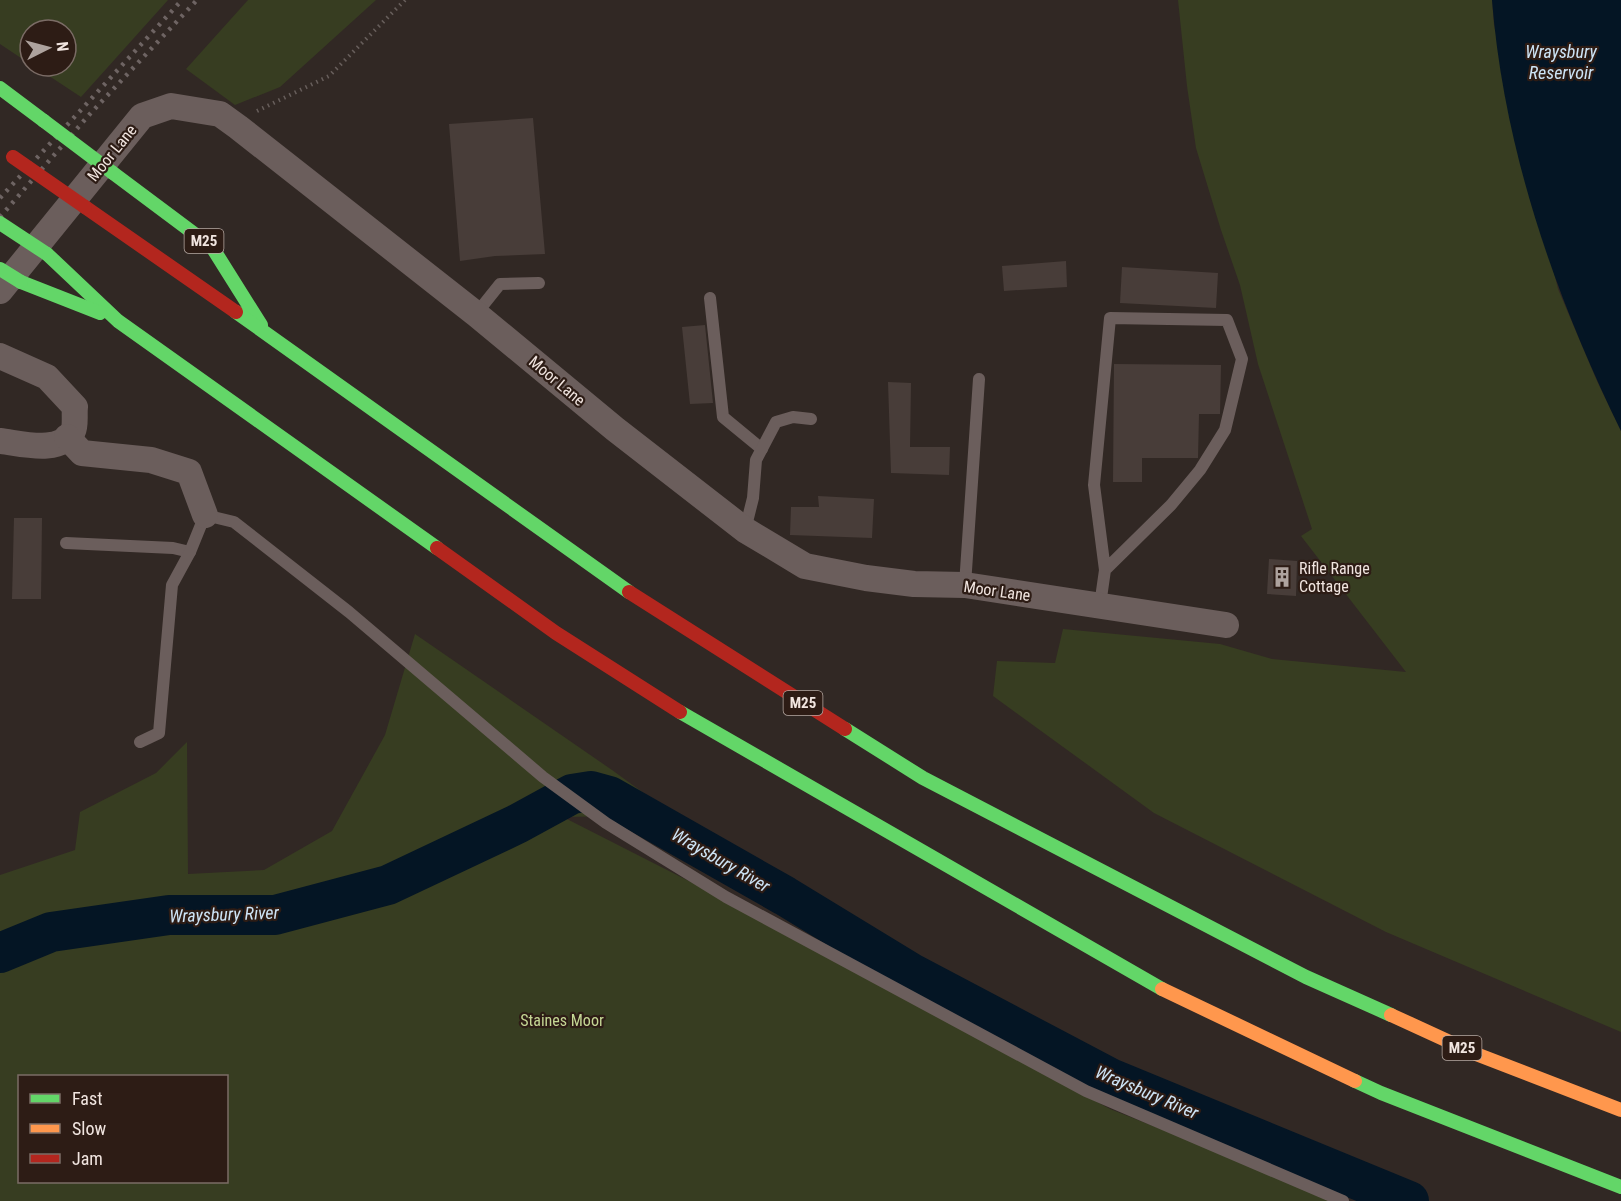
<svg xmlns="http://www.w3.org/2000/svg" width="1621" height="1201" viewBox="0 0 1621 1201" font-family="'Roboto Condensed',sans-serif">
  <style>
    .green { fill: #373d21; fill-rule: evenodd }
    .water { fill: #041524 }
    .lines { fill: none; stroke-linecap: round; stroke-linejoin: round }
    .river { stroke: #041524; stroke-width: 40 }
    .building { fill: #483d39 }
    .path { stroke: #675e5b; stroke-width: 4; stroke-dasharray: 1.5 4.5; stroke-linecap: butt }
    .lane { stroke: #6b5e5c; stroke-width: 12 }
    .street { stroke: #6b5e5c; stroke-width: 26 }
    .fast { stroke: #63d668; stroke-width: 14 }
    .slow { stroke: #ff974d; stroke-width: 14 }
    .jam { stroke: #b3261e; stroke-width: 14 }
    .rail { stroke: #6e6463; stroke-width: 4.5; stroke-dasharray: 3 6; stroke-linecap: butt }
    .fast-bridge { stroke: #63d668; stroke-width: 14 }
    .jam-bridge { stroke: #b3261e; stroke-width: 14 }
    .labels { text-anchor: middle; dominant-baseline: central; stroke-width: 4.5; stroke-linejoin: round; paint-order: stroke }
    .shield { fill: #2d1c15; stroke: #b6a9a3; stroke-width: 1.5 }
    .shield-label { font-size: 15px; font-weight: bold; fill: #f1e5e0 }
    .street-label { font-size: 16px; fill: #f1e5e0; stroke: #2d1c15 }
    .poi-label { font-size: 16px; fill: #f1e5e0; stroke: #2d1c15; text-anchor: start }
    .park-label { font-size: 16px; fill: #c5d795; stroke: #2d1c15 }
    .water-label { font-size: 18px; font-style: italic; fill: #cde4f6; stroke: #2d1c15 }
  </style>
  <rect width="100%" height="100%" fill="#312824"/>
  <g class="green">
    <path d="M0,0h168l-87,97 -47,-31h32v-36h-36v34l-30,-20z"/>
    <path d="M248,0h128l-96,87 -45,18 -49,-36z"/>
    <path d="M1178,0h314l2,25 64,264 39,92 24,50v601l-235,-100 -232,-119 -161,-117 4,-35 58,2 8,-34 157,15 52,15 134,13 -105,-136 11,-7 -54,-165 -18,-79 -19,-55 -25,-82 -9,-62z"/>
    <path d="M415,634l197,136 62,45 -111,2 161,82 386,210 233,92h-1343v-326l75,-25 5,-38 76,-39 31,-31 1,132 76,-4 68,-39 53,-96zM20,1076h206v106h-206z"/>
  </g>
  <path class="water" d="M1492,0h129v431c-66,-135 -117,-280 -129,-431z"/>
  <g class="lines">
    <path class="river" d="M0,953l51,-21 118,-17h106l113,-30 129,-61 55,-30 19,-3 18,5 176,100 128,78 197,104 299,123"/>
  </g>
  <g class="building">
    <path d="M533,118l12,136 -50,2 -35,5 -11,-137z"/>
    <path d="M1066,261l1,26 -63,4 -2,-25z"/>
    <path d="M1122,267l96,6 -2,35 -96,-5z"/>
    <path d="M705,325l8,78 -23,1 -8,-77z"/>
    <path d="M1114,364l107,1 -1,49h-21l-1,44h-56v24h-29z"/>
    <path d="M888,382l23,1 -1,64h40l-1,28 -58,-2z"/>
    <path d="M818,496l56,3 -2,39 -82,-3 1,-28h28z"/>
    <path d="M14,518h28l-1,81h-29z"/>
    <path d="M1269,559l28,2 -1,35 -29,-2z"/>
  </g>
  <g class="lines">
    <path class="path" d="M257,111l72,-35 76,-76"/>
    <g class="lane">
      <path d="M710,298l13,119 39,32"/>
      <path d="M476,314l24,-30 39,-1"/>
      <path d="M745,530l8,-32 3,-38 20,-38 17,-5 18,2"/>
      <path d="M66,543l107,5 17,4"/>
      <path d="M965,585l14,-206"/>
      <path d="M1100,605l5,-35 -11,-85 16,-167 117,2 15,39 -17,71 -25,40 -29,35 -66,65"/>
      <path d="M140,742l19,-9 13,-148 18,-33 15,-37 29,7 115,90 194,165 63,46 120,74 360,194 257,110"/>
    </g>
    <g class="street">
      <path d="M0,291l142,-175 29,-10 49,8 18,13 238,187 139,115 130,101 60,36 61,12 48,6 51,1 261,40"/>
      <path d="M0,356l47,21 28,30c-1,7 1,18 -2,24 -12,24 -53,12 -73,10"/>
      <path d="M67,437l15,16 69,7 38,12 16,43"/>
    </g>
    <g class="fast">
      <path d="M0,88l44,33"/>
      <path d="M113,173l99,74 49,78"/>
      <path d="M47,254l71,67 319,227"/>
      <path d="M21,282l79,31"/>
      <path d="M236,312l393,280"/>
      <path d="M680,712l482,277"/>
      <path d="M845,729l78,49 383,199 85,38"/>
      <path d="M1355,1081l26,12 240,94"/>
    </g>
    <g class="slow">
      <path d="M1162,989l193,92"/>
      <path d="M1391,1015l85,39 145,56"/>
    </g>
    <g class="jam">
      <path d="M85,207l151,105"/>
      <path d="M437,548l119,85 124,79"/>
      <path d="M629,592l216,137"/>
    </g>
    <g class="rail">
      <path d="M0,198l182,-198"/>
      <path d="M0,217l89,-102 108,-115"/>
    </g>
    <g class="fast-bridge">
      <path d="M44,121l69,52"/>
      <path d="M0,223l47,31"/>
      <path d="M0,269l21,13"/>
    </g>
    <path class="jam-bridge" d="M13,157l72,50"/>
  </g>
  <defs>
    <g id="building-bare" transform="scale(1.62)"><path d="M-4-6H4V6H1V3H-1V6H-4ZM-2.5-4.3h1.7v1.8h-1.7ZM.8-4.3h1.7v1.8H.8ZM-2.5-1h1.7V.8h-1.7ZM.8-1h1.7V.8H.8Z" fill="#aea39e" stroke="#2d1c15" stroke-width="2.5" paint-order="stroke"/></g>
  </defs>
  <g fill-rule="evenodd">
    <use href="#building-bare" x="1282" y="577"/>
  </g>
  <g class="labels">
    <g class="shield">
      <rect x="184.5" y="229" width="39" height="24" rx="4.5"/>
      <rect x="783.5" y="691" width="39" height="24" rx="4.5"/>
      <rect x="1442.5" y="1036" width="39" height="24" rx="4.5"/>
    </g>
    <g class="shield-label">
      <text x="204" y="241">M25</text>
      <text x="803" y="703">M25</text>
      <text x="1462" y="1048">M25</text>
    </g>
    <g class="street-label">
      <text transform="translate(112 153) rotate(-51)">Moor Lane</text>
      <text transform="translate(557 381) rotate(40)">Moor Lane</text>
      <text transform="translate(997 591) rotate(8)">Moor Lane</text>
    </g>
    <g class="poi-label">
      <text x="1299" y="568">Rifle Range<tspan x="1299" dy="18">Cottage</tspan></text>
    </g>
    <g class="park-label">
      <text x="562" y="1020">Staines Moor</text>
    </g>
    <g class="water-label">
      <text x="1561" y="51">Wraysbury<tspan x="1561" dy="21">Reservoir</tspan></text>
      <text transform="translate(721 860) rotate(30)">Wraysbury River</text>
      <text transform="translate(224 914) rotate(-2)">Wraysbury River</text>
      <text transform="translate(1147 1092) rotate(23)">Wraysbury River</text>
    </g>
  </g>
  <rect x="18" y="1075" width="210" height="108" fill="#2d1c15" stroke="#7b6c66" stroke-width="1.5"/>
  <rect x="30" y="1094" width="30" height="9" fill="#63d668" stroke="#7b6c66" stroke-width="1.5"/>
  <text x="72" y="1105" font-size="18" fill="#f1e5e0">Fast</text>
  <rect x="30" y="1124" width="30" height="9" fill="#ff974d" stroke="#7b6c66" stroke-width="1.5"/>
  <text x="72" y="1135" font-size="18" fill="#f1e5e0">Slow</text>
  <rect x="30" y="1154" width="30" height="9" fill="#b3261e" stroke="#7b6c66" stroke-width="1.5"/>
  <text x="72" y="1165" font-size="18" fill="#f1e5e0">Jam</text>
  <g transform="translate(48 48) rotate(84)"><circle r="28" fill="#2d1c15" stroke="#7b6c66" stroke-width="1.5"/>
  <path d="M0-4.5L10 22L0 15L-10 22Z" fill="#aea39e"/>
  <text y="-9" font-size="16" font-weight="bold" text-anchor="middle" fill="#f1e5e0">N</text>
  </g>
</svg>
